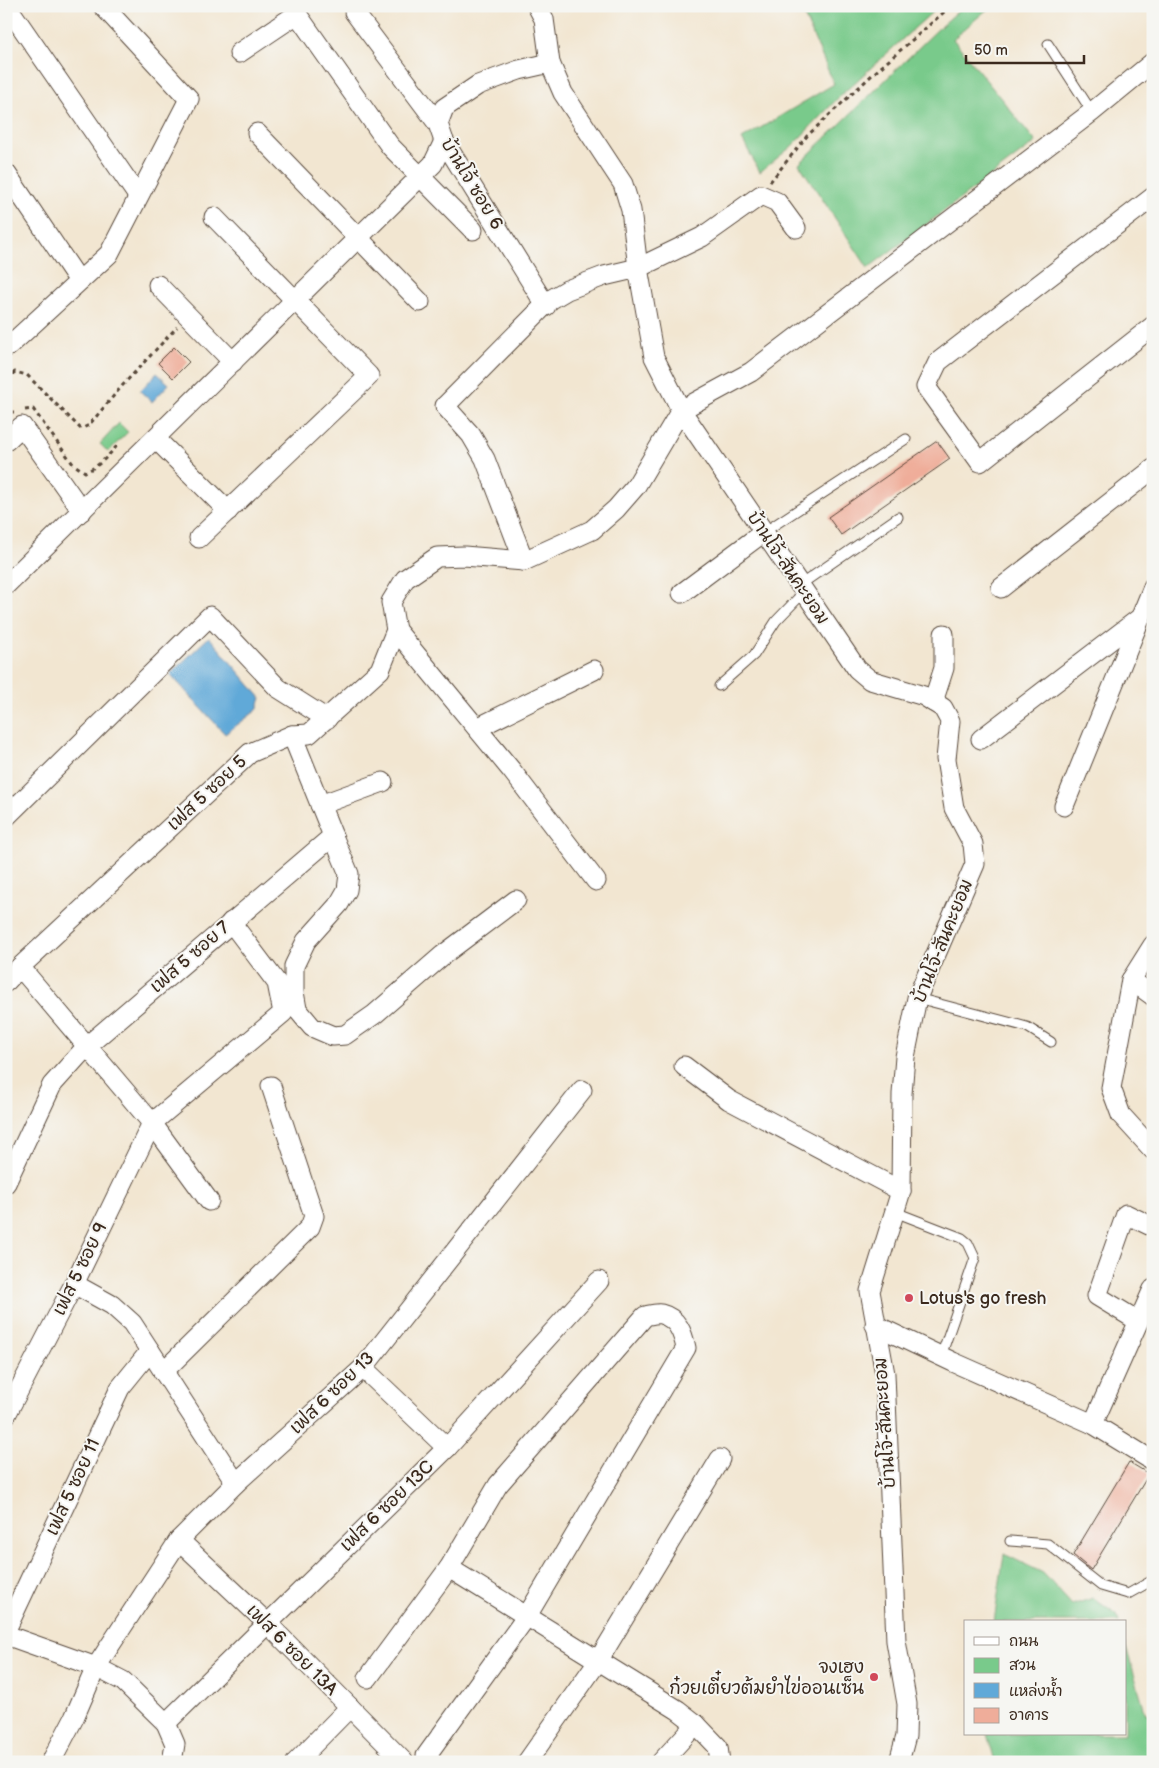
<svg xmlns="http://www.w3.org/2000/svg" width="1159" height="1768" viewBox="0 0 1159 1768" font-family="'Balsamiq Sans','Playpen Sans Thai',sans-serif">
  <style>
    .green { fill: #79ca8b; stroke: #5a7a54 }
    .water { fill: #60a9d8; stroke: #4e6a7b }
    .building { fill: #efad9a }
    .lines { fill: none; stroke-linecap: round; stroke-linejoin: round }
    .lane-casing { stroke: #564639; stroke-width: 11 }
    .street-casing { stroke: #564639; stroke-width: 21 }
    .path { stroke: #564639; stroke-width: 3; stroke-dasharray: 4 4; stroke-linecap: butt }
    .lane { stroke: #fff; stroke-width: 9 }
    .street { stroke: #fff; stroke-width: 19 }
    .poi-dot { fill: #d1495b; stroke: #f6f6f2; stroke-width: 2 }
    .labels { text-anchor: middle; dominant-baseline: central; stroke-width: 4; stroke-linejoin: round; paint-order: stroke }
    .street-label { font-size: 18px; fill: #3b2a1e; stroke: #f6f6f2 }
    .poi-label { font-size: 18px; fill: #3b2a1e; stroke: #f6f6f2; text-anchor: start }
  </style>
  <rect width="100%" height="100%" fill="#f6f6f2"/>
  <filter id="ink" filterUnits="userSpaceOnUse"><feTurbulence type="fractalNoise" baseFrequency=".02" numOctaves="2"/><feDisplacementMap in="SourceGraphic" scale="10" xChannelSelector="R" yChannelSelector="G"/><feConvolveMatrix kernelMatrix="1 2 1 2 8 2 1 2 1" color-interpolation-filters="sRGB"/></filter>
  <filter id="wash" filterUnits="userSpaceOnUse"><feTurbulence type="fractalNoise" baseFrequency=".0096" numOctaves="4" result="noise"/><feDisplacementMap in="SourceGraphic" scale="20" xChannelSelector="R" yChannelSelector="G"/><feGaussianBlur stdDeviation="1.12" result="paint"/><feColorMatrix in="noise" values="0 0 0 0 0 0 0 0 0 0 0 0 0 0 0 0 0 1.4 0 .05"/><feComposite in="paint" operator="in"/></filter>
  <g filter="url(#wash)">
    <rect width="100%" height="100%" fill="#f2e6d1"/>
    <g class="green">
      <path d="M800,6h139l-99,90 -49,51 -31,25 -18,-33 92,-55z"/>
      <path d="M964,6h27l-38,33 83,103 -168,126 -69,-104 141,-137z"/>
      <path d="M119,423l9,9 -20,20 -8,-8z"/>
      <path d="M1004,1554l39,19 29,32 21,-7 24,17 2,7h-125z"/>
      <path d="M1125,1644l21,70 7,-2v50h-158l-8,-28h138z"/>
    </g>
    <g class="water">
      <path d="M157,373l12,11 -17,18 -12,-11z"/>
      <path d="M209,637l52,61 -4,12 -32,24 -55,-60z"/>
    </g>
    <g id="blocks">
      <g class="building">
        <path d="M174,347l15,15 -16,16 -15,-15z"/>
        <path d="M937,441l13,18 -109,76 -13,-18z"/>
        <path d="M1129,1462l20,12 -58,96 -18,-15z"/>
      </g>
    </g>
  </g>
  <g filter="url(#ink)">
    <use href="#blocks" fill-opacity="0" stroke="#564639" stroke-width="1"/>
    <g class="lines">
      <g class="lane-casing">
        <g id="lane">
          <path d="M1048,44l44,68"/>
          <path d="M764,532l142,-93"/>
          <path d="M800,585l98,-68"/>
          <path d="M719,686l35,-31 22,-34 28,-29"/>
          <path d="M917,998l110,29 24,15"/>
          <path d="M895,1212l67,26 6,5 7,15 -34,98"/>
          <path d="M1010,1541l38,3 53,42 27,8 25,-14"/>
        </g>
      </g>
      <g class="street-casing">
        <g id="street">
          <path d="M7,6l131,190"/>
          <path d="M537,6l7,13 6,44 13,30 60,91 8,26 7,58 16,89 27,53 176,259 13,11 54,16 19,12 7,13 -4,38 8,49 19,36 2,20 -58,134 -12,59 -3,37 -1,97 -31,100 15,83 11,267 11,63 -1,32 -7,26"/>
          <path d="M354,12l84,112"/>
          <path d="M239,53l58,-39 93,132 83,84"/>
          <path d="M257,133l163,169"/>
          <path d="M6,173l73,108"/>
          <path d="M1153,197l-215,165 -12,25 54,75 173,-136"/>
          <path d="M158,285l75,77"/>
          <path d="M546,306l-102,-165 -6,-17 6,-16 34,-23 41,-15 31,-7"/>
          <path d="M6,341l3,5 100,-92 80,-155 -86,-93"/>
          <path d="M681,410l70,-38 341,-260 61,-50"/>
          <path d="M156,439l72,72"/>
          <path d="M6,441l16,-15 60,85"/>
          <path d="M199,538l170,-162 -155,-159"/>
          <path d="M524,561l-39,-102 -14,-24 -26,-29 105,-106 17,-10 37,-14 34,-8 64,-31 59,-42 16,7 19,26"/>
          <path d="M6,585l427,-421 11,-23"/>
          <path d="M1001,588l152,-119"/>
          <path d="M682,593l82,-61"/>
          <path d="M396,630l116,141 84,110"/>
          <path d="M933,702l11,-34v-34"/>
          <path d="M477,728l117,-58"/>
          <path d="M981,739l160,-122"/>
          <path d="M320,805l63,-23"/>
          <path d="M1064,806l89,-219"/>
          <path d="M6,817l204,-201 68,72 49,31"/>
          <path d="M333,836l16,38 -2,16 -8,14 -33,37 -12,25v26l3,17 15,18 21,9 12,-1 30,-21 68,-59 73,-55"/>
          <path d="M1153,945l-22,35 -20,108 10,27 32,35"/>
          <path d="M20,967l132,156 57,78"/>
          <path d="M1131,980l22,16"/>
          <path d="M6,982l14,-15 230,-214 42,-18 17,-1 71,-64 16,-40 -5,-28 14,-23 32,-22 27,-1 60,5 68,-31 24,-21 20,-23 45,-76"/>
          <path d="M684,1066l45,34 172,91"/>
          <path d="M6,1183l46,-98 35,-39 246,-210 -41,-101"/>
          <path d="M74,1284l38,21 20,18 104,160"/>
          <path d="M1138,1321l-41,-25 29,-82 27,13"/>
          <path d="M875,1325l78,37 140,62 60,37"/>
          <path d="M363,1368l84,80"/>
          <path d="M163,1372l147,-145 4,-11 -43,-130"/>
          <path d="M6,1415l68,-131 78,-161 131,-110 -6,-30 -46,-61"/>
          <path d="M1093,1424l60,-135"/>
          <path d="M179,1540l88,83 137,139"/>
          <path d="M449,1568l229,142 18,14 22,23 2,15"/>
          <path d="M6,1630l114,-242 30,-37"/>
          <path d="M6,1635l90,32 27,14 43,42 9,21 -3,18"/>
          <path d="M368,1678l81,-110 49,-83 147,-169c5,-1 12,-3 16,-2 17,4 22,20 25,34l-159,268 -101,140 6,6"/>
          <path d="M166,1723l281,-275 152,-167"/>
          <path d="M51,1762l23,-44 22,-51 83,-127 57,-57 127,-115 219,-278"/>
          <path d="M296,1762l54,-55"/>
          <path d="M527,1762l71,-101 122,-202"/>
          <path d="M661,1762l35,-38"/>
        </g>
      </g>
      <g class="path">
        <path d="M770,182l37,-46 65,-61 79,-69"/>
        <path d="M6,379l9,-7 12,3 54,54 8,-4 33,-39 55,-59"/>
        <path d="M6,408l5,4h3"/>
        <path d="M25,410l8,-1 40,55 12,8c13,-5 22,-15 31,-25l4,3"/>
      </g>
      <use href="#lane" class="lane"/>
      <use href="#street" class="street"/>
    </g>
  </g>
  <g class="poi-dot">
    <circle cx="909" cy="1298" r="5"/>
    <circle cx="874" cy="1677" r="5"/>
  </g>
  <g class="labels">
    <g class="street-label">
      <text transform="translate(472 184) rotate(59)">บ้านโจ้ ซอย 6</text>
      <text transform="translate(788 568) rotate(56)">บ้านโจ้-สันคะยอม</text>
      <text transform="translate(207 793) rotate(-43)">เฟส 5 ซอย 5</text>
      <text transform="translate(943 941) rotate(-68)">บ้านโจ้-สันคะยอม</text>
      <text transform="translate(190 957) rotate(-41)">เฟส 5 ซอย 7</text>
      <text transform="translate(80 1269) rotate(-64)">เฟส 5 ซอย 9</text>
      <text transform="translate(332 1393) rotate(-44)">เฟส 6 ซอย 13</text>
      <text transform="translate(885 1423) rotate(-94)">บ้านโจ้-สันคะยอม</text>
      <text transform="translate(73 1487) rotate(-65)">เฟส 5 ซอย 11</text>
      <text transform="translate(387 1506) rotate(-44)">เฟส 6 ซอย 13C</text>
      <text transform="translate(292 1650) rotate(45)">เฟส 6 ซอย 13A</text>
    </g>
    <g class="poi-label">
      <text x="919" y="1298">Lotus's go fresh</text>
      <text x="864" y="1667" text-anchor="end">จงเฮง<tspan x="864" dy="21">ก๋วยเตี๋ยวต้มยำไข่ออนเซ็น</tspan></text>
    </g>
  </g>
  <rect width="1159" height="1768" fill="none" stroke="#f6f6f2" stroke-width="25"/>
  <rect x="964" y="1620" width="162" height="115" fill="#f6f6f2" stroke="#aba49d"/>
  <rect x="974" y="1637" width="25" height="8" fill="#ffffff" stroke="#aba49d"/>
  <text x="1009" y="1646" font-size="15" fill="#3b2a1e">ถนน</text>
  <rect x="974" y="1658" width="25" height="15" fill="#79ca8b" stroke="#aba49d"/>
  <text x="1009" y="1670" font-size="15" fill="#3b2a1e">สวน</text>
  <rect x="974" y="1683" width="25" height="15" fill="#60a9d8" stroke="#aba49d"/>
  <text x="1009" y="1696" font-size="15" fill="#3b2a1e">แหล่งน้ำ</text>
  <rect x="974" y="1708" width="25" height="15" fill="#efad9a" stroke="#aba49d"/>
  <text x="1009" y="1720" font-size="15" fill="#3b2a1e">อาคาร</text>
  <path d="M966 55v8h118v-8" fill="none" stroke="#3b2a1e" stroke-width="2.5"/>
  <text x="974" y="55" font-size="15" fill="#3b2a1e" stroke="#f6f6f2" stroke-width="4" paint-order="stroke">50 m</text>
</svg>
